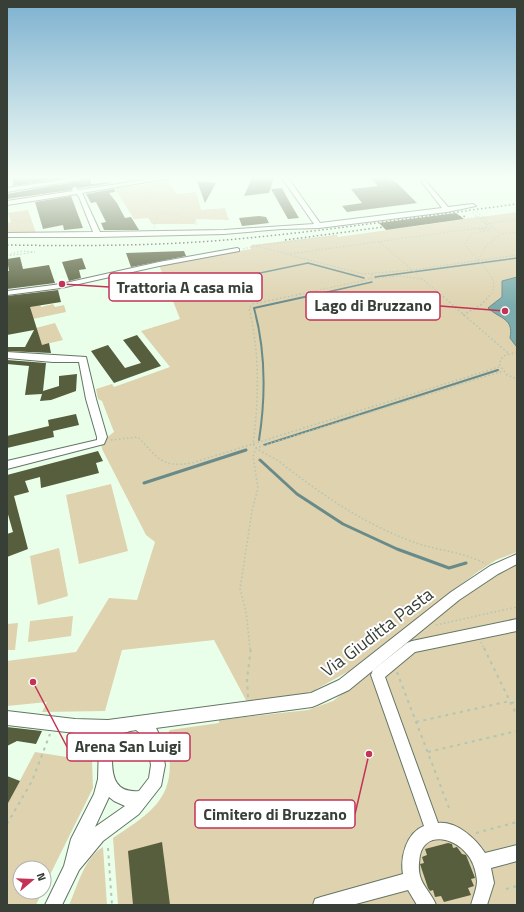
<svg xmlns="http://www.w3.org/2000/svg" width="524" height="912" viewBox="0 0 524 912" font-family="'Titillium Web',sans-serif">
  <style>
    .green { fill: #ded2af }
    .water { fill: #7dacad; stroke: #688b8a }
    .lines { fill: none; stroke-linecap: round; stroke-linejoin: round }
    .stream-far2 { stroke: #688b8a; stroke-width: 1.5 }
    .stream-far1 { stroke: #688b8a; stroke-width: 2 }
    .stream { stroke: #688b8a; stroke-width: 3 }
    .building { fill: #575e3d }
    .minor-casing { stroke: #647664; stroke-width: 2 }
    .path-far2 { stroke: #b4c5b4; stroke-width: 1; stroke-dasharray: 1.5 2; stroke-linecap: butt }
    .path-far1 { stroke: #b4c5b4; stroke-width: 1.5; stroke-dasharray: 1.5 2.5; stroke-linecap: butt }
    .path { stroke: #b4c5b4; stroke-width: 2; stroke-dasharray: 3 4.5; stroke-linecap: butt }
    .minor { fill: #fff; fill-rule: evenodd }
    .rail { stroke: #4c564c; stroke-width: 1.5; stroke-dasharray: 1.5 2.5; stroke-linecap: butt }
    .path-bridge { stroke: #b4c5b4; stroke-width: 1; stroke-dasharray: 1.5 2; stroke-linecap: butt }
    .labels { text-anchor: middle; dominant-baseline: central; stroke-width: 4; stroke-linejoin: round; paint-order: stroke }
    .near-street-label { font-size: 18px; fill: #373f37; stroke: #fff }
    .leader { fill: none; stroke: #c33355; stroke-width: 1.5 }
    .callout-dot { fill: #c33355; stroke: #fff; stroke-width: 1.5 }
    .callout { fill: #fff; stroke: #c33355; stroke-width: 1.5 }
    .callout-label { font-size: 16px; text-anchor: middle; font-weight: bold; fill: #373f37 }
  </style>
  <rect width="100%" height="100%" fill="#eaffea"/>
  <g class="green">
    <path d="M168,181l9,13 19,-2 5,18 24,-2 4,12 -33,-1 -1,5h-43l-4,-6 -14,1 -19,-30z"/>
    <path d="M28,210l8,23h-29v-10l4,-1 -3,-9z"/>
    <path d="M517,212v340l-21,8 -20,13 -127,98 -36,20 -39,12 -26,1 -34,-64 -92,10 -17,61 -63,1 5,-10 -40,4v-45l69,-9 33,-54 28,2 18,-58 -9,-7 -44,-86 -1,-7 13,-10 -12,-31 -4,-2 -2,-10 16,-5 2,3 56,-20 -29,-36 39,-12 -21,-54 92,-16v-4l86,-10 1,2z"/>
    <path d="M40,304l1,3 12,-3 2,3 9,-2 2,7 -33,7 -4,-13z"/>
    <path d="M55,323l8,17 -21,5 -6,-17z"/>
    <path d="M111,484l17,67 -49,13 -13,-69z"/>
    <path d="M59,548l9,48 -30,9 -8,-49z"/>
    <path d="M517,556v349h-399l-5,-67c34,-23 62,-38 56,-84 -1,-8 -5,-17 1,-24l49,-7v-3l89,-10 25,-9 78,-61 31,-34z"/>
    <path d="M73,616l-2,20 -43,6 2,-21z"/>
    <path d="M18,623l-3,27h-8v-26z"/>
    <path d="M35,752l57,9 1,27 -49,99v-19h-24v24h22l-6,13h-29v-100z"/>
    <path d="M103,847l4,58h-38c9,-20 15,-47 34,-58z"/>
  </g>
  <path class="water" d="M517,277v68l-1,1 -6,-8c4,-20 -10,-19 -22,-30l14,-11v-16z"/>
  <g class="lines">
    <g class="stream-far2">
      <path d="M375,277l142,-19"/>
      <path d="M188,288l120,-25 56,15"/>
      <path d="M314,295l58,-13"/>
    </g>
    <g class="stream-far1">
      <path d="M259,440c7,-45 7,-88 -5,-132l64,-14"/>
      <path d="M264,445l234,-75"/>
    </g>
    <g class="stream">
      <path d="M260,460l37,34 46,30 54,25 52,19 17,-5"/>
      <path d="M144,483l102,-33"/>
    </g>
  </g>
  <g class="building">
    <path d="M13,178h55l-55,8z"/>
    <path d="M252,178h22l-5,15 -25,3z"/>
    <path d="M370,178h18l9,5 20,20 -70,9 -5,-6 20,-3 -11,-14 27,-3z"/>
    <path d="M91,179v5l20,-2 1,1 -33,5 -4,-2 -4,4 -64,9v-5z"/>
    <path d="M197,181l19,2 -11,20z"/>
    <path d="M282,188l7,13 10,17 -11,1 -17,-30z"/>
    <path d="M114,189l1,3 -6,1 8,10 8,15 6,-1 8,13h-35l-3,-7 5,-1 -10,-20 -5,1 -5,-9z"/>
    <path d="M71,196l12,32 -19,2 -1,-5 -20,4 -8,-27z"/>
    <path d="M456,213l8,6 -78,11 -7,-7z"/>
    <path d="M259,216l7,1 3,6 -27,3 -3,-8z"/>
    <path d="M184,251l2,5 -55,11 -5,-14z"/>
    <path d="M20,257l3,12 26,-4 6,18 -48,6v-18h2l-2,-12z"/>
    <path d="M82,258l4,11 -7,1 2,8 -12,3 -7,-19z"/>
    <path d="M58,290l3,12 -31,5 12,38 7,-2 2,10 -44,-2v-4h18l9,-17 -27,5v-39z"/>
    <path d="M137,335l24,31 -47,17 -23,-32 17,-6 17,23 16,-5 -18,-23z"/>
    <path d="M7,360l39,3 -3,28 16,-5v-10l18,-2 -1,17 -25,9 -11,1 2,-7 -17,1 4,-29 -22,-2z"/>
    <path d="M76,414l3,11 -26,6 1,6 -47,11v-12l42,-10 -1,-6z"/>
    <path d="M98,451l5,10 -7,2 3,10 -58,15 -1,-11 -15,4 4,11 -15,4 14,53 -21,8v-23l6,-2 -6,-21v-36z"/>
    <path d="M7,727l35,4 -6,13 -19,-3 -10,5z"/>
    <path d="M7,776l13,5 -13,24z"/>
    <path d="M162,842l8,63h-37l-5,-54z"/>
    <path d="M448,843l4,1 1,4 4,-1 5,7 4,1 9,23 -4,1 3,7 -6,2 3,7 -27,7 -3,-6 -6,1 -2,-7 -3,1 -2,-3 -8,-24 4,-1 -2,-6 5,-2 -2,-6z"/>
  </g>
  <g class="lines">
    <g class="minor-casing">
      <g id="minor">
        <path d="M77,178h13l-83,14v-4z"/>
        <path d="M157,178h13l-88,15 18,39 124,-2 90,-6 -32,-46h6l32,45 122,-15 -21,-27 3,-2 24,28 25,-3 3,2 -29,6 -128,16 -38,1 -57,5 -126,3h-91v-4l86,-1 -14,-35 -2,-3 -70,11v-4l66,-10 -1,-2 3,-2 4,3z"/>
        <path d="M237,248l2,1v2l-80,15 -98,22 -54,7v-4l54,-7 98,-22z"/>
        <path d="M7,352l79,5 10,42 11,38 -3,7 -97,25v-8l90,-21v-3l-11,-38 -7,-37h-26l-46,-4z"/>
        <path d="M517,554v10l-19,10 -39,26 -110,90 -32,15 -5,2 -156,21 3,6 6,31 -4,21 -22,28 -36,27 -24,29 -17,35h-17l19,-39 7,-27 23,-45 4,-15 1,-34 4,-11 -28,-1 -68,-8v-14l68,8 33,1 203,-27 28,-13 112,-88 39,-26zM136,730l10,8 5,27 -2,13 -10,13c-23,2 -27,-13 -27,-32 0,-8 0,-17 7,-23 5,-4 11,-5 17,-6zM109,797l5,4 11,5 -30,21z"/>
        <path d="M517,619v12l-102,21 -30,25 53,146c19,-2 38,16 47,30l32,-8v16l-26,7 3,15 -7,22h-16c2,-7 6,-17 6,-24 -1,-10 -4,-21 -11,-28 -12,-15 -40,-22 -46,2 -1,7 -2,13 0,21 3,11 12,18 16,29h-19l-9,-15 -56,15h-39l2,-6 6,-2 82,-23c-3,-16 3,-41 21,-48l-53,-151 2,-5 34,-27 5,-2z"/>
      </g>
    </g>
    <g class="path-far2">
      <path d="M138,188c4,5 8,14 13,18 13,11 34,7 47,17l-2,2"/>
      <path d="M476,216l3,2 8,-1 -7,2 10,8h4"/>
      <path d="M464,219l16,-2"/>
      <path d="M486,227l4,3 -19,4 -6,9c6,16 38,32 26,52"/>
      <path d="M154,228l2,-9 9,-6"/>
      <path d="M494,228l7,6 16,-2"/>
      <path d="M484,230l-5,-1 8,-1"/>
      <path d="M380,242l32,28"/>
      <path d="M256,246l81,-11"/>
      <path d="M243,249l13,-3 32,8 198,-27v-3l31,-5"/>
      <path d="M7,255l15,-4 13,1 -28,4"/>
      <path d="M290,255l73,19 49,-4"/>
      <path d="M478,260l9,-15 14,-11"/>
      <path d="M372,274l-2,5 29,-3 23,3"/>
      <path d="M296,295l74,-16"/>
      <path d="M441,295l-29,-25 105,-15"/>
    </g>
    <g class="path-far1">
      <path d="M301,294l-48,10 -4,4c11,46 10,90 4,136l2,3c8,7 18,9 26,16 44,34 83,61 135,80 24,8 48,9 70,21"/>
      <path d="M440,294l68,59"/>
      <path d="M463,315l19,-11 9,-10"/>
      <path d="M517,352l-14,4 -4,8 8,11 10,4"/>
      <path d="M111,440l27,-3c20,21 23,31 54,26l307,-96"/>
      <path d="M436,625l81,-18"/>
      <path d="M481,642l3,7"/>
      <path d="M250,649l-4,-38 -6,-22 12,-78 6,-23 -5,-31 3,-9 247,-77"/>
    </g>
    <g class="path">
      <path d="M484,648l33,68"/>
      <path d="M397,672l52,136"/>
      <path d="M248,697l-1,-18 4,-31"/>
      <path d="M511,703l6,-1"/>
      <path d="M416,722l94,-21"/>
      <path d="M428,752l89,-21"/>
      <path d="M7,824l25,-43 18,-47"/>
      <path d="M476,833l41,-11"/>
      <path d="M108,848l4,57"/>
      <path d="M506,889l11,-3"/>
    </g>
    <use href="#minor" class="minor"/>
    <g class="rail">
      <path d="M285,240l182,-24"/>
      <path d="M7,245c69,1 138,1 206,-4 102,-8 203,-24 304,-37"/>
    </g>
    <g class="path-bridge">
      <path d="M466,202l27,24"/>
      <path d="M462,203l26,23"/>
    </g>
  </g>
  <linearGradient id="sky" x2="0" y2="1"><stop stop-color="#7db1d0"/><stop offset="0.58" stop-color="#f6fff6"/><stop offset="1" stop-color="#f6fff6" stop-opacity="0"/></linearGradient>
  <rect width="524" height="306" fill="url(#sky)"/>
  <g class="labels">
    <g class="near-street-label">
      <text transform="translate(377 632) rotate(-37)">Via Giuditta Pasta</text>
    </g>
  </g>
  <path class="leader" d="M62 284L109 287M505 311L440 306M33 682L67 747M369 754L355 814"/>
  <g class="callout-dot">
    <circle cx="62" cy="284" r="4"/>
    <circle cx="505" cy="311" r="4"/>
    <circle cx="33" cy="682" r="4"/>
    <circle cx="369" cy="754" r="4"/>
  </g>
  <g class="callout">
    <rect x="109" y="273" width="153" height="28" rx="4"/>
    <rect x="306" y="292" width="134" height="28" rx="4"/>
    <rect x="67" y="733" width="123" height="28" rx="4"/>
    <rect x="195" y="800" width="160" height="28" rx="4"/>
  </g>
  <g class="callout-label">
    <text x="185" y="293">Trattoria A casa mia</text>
    <text x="373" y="311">Lago di Bruzzano</text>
    <text x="128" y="752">Arena San Luigi</text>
    <text x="275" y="820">Cimitero di Bruzzano</text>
  </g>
  <rect width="524" height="912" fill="none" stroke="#373f37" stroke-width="16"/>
  <g transform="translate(32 880) rotate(71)"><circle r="19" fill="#ffffff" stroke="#afb2af"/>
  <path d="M0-3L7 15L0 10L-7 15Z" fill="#c33355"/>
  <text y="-6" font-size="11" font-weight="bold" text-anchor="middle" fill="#373f37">N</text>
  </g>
</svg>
